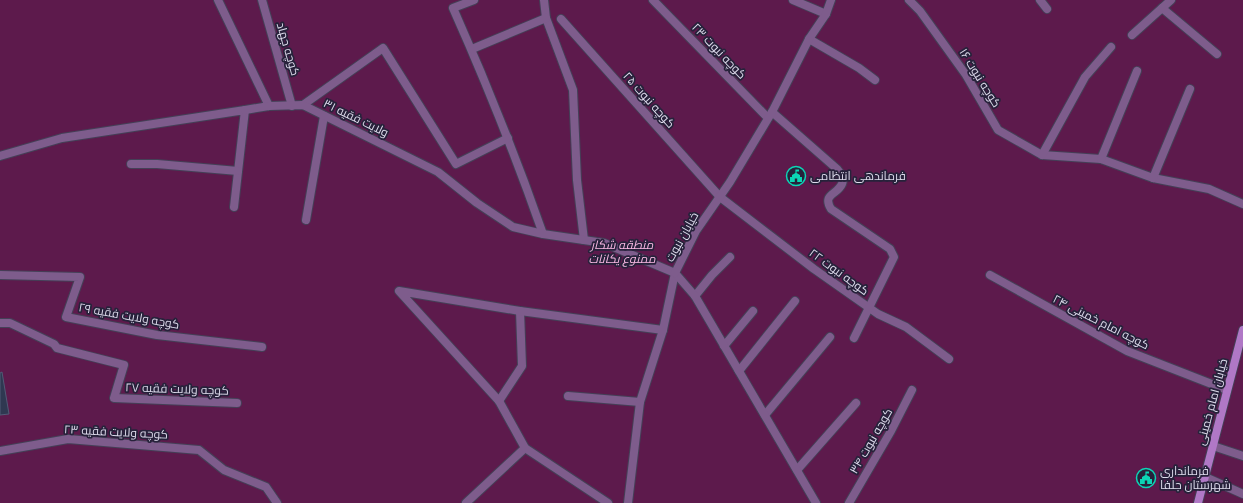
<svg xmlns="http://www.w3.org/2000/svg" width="1243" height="503" viewBox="0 0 1243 503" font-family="'Roboto Serif',Cairo,serif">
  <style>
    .green { fill: #5d1a4c }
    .building { fill: #2f3851; stroke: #515a76 }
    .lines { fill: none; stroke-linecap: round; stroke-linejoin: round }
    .minor-casing { stroke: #444057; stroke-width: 10 }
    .tertiary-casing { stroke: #444057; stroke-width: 10 }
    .secondary-casing { stroke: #444057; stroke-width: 10 }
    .minor { stroke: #7e5c8c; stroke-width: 8 }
    .tertiary { stroke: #7e5c8c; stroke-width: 8 }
    .secondary { stroke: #b078c6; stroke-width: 8 }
    .labels { text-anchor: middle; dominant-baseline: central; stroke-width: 3.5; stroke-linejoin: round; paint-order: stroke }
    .street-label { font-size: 12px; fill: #dedbec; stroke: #27223b }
    .poi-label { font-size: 12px; fill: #dedbec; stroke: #27223b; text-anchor: start }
    .park-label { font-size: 12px; font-style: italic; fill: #fab9e4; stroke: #27223b }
  </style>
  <rect width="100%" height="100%" fill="#27223b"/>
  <rect class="green" x="0" y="0" width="1243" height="503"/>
  <path class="building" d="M2,372l7,42 -9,1v-42z"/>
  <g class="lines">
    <g class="minor-casing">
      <g id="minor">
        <path d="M218,0l51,106"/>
        <path d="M262,0l30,106"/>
        <path d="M474,0l-21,8c33,74 63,149 90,226"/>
        <path d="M544,0l2,18 27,72 4,90 7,60"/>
        <path d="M653,0l115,118"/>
        <path d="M793,0l33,14"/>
        <path d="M909,0l11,11 46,64 32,55 44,25 59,4 52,19 56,11 34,15"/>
        <path d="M1040,0l7,9"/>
        <path d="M1162,8l55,46"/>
        <path d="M561,19l159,178 94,72 64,45 28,13 43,32"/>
        <path d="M1132,35l39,-35"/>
        <path d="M809,39l50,29 16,12"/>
        <path d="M472,49l74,-31"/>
        <path d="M303,105l80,-57 73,116 52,-26"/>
        <path d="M772,112l65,57 6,8c0,3 0,5 -1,7 -5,11 -20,10 -11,25l59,40 4,8 -40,81"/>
        <path d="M1042,155l43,-78 26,-30"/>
        <path d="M0,156l62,-18 183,-28 -11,97"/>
        <path d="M1101,159l36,-88"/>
        <path d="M131,164h26l81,7"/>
        <path d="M1153,178l37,-89"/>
        <path d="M306,220l18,-104"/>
        <path d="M0,275l80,2 -14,40 91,18 105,12"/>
        <path d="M990,275l137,76 100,39"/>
        <path d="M695,296l17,-21 18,-18"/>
        <path d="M0,323h10l44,21 3,4 67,17 -10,33 123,5"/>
        <path d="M724,346l29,-35"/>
        <path d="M739,371l56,-70"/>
        <path d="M568,396l72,6"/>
        <path d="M499,401l23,-35 -2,-55"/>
        <path d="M765,415l65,-78"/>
        <path d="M1213,446l30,10"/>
        <path d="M0,451l68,-12 131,11 25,20 42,17 11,16"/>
        <path d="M797,470l59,-67"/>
        <path d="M1205,477l38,17"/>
        <path d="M466,503l59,-55"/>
        <path d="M608,503l-83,-55 -26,-47 -100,-110 121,20 143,19"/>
        <path d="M628,503l12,-101 23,-72 12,-57"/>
        <path d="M849,503l42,-72 21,-41"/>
      </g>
    </g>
    <g class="tertiary-casing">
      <g id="tertiary">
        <path d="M245,110l24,-4 34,-1 135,67 39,31 36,24 30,7 61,9 71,30 20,23 121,207"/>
        <path d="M675,273l21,-42 34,-49 42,-70 37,-73 17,-25 5,-14"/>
      </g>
    </g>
    <g class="secondary-casing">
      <path id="secondary" d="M1198,503l45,-173"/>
    </g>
    <use href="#minor" class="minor"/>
    <use href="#tertiary" class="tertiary"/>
    <use href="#secondary" class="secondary"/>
  </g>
  <defs>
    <g id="civic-ring" transform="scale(1)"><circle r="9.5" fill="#27223b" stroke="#0cd5b5" stroke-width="1.5"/><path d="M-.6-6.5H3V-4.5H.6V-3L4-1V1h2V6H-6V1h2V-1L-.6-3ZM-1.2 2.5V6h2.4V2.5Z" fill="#0cd5b5"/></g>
  </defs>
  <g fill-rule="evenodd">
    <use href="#civic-ring" x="796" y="176"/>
    <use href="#civic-ring" x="1146" y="478"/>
  </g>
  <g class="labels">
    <g class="street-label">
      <text transform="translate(288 49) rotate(74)">کوچه جهاد</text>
      <text transform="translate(719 51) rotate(46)">کوچه نبوت ۲۳</text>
      <text transform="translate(980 78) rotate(58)">کوچه نبوت ۱۶</text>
      <text transform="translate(649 100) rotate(48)">کوچه نبوت ۲۵</text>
      <text transform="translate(356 118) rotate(26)">ولایت فقیه ۳۱</text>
      <text transform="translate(682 237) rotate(-61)">خیابان نبوت</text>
      <text transform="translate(839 272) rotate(36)">کوچه نبوت ۲۲</text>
      <text transform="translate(129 316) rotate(10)">کوچه ولایت فقیه ۲۹</text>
      <text transform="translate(1101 322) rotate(27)">کوچه امام خمینی ۲۴</text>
      <text transform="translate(177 389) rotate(2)">کوچه ولایت فقیه ۲۷</text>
      <text transform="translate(1212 402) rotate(-75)">خیابان امام خمینی</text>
      <text transform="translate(116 432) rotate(3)">کوچه ولایت فقیه ۲۳</text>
      <text transform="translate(871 441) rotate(-60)">کوچه نبوت ۳۴</text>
    </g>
    <g class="poi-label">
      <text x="810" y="176">فرماندهی انتظامی</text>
      <text x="1160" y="471">فرمانداری<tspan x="1160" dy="14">شهرستان جلفا</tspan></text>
    </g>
    <g class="park-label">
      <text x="622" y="245">منطقه شکار<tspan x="622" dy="14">ممنوع یکانات</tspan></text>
    </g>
  </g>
</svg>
